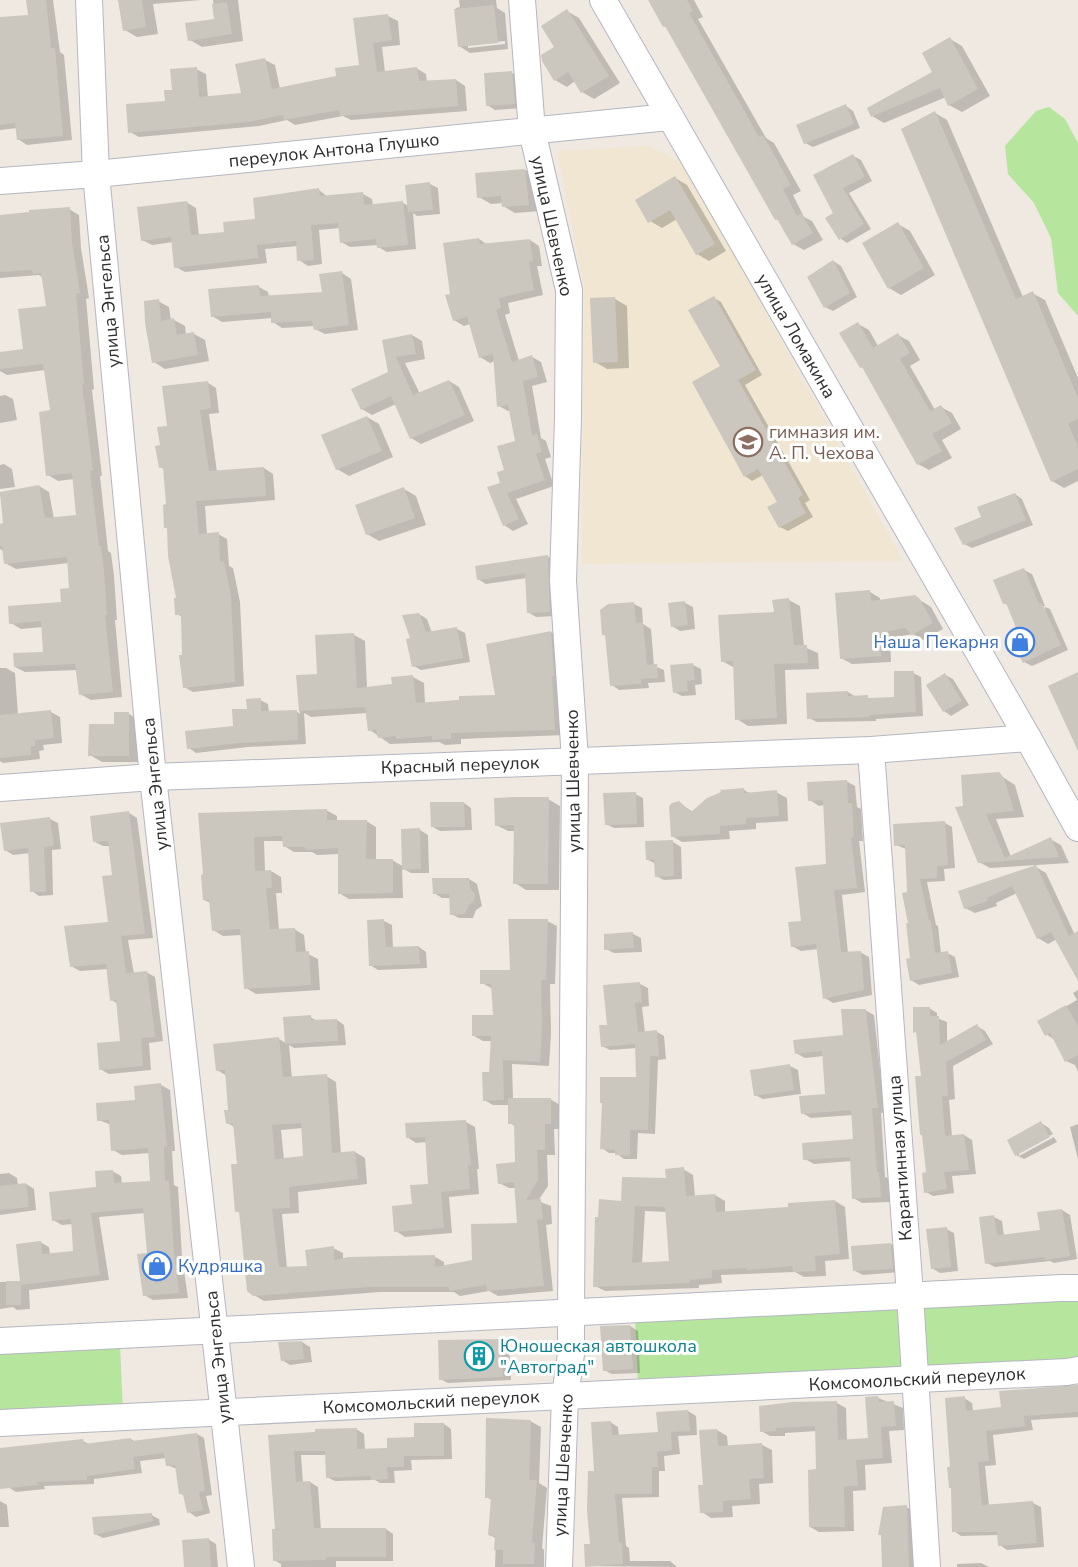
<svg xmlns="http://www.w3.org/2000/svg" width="1078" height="1567" viewBox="0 0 1078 1567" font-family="'Nunito Sans',sans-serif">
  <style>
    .education { fill: #f0e6d1 }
    .green { fill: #b6e59e }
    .shadow { fill: #0003; fill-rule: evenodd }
    .building { fill: #cbc7bf; fill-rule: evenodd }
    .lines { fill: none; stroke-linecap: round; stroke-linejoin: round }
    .minor-casing { stroke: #b4b7c1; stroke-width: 28 }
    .minor { stroke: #fff; stroke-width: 26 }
    .labels { text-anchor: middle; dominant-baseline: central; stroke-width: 6; stroke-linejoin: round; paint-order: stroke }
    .street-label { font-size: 18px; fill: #2e2e2e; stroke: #fff }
    .education-label { font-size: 18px; fill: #785e54; stroke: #fff; text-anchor: start }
    .shop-label { font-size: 18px; fill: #366cbe; stroke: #fff; text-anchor: end }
    .culture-label { font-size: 18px; fill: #0d838f; stroke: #fff; text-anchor: start }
  </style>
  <rect width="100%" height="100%" fill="#efe9e1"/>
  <path class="education" d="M649,146l34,17 220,398 -321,3 2,-277 -27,-136z"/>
  <g class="green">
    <path d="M1049,107l16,12 13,24v173l-20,-23 -7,-55 -17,-35 -26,-29 -3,-28 31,-35z"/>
    <path d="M1078,1298v65l-440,22 -3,-68z"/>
    <path d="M120,1344l3,68 -123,6v-68z"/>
  </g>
  <g class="shadow">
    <path d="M27,0h26l7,52 4,3 8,85 -45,5 -9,-6 -1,-11 -17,2v-111l30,-3z"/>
    <path d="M117,0h84l-48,4 5,30 -21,3 -12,-7 -5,-28z"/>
    <path d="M213,0h25l5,41 -41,6 -12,-7 26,-20z"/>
    <path d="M459,0h37l1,8 8,5 3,36 -38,4 -11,-7 -3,-38 4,-1zM505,41v3l-37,4v-3z"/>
    <path d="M649,0h45l9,17 -5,2 68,119 8,5 27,48 -8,4 11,22 8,4 11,19 -19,10 -11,-6 -12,-22 -5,-3 -107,-190 -5,-3z"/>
    <path d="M567,11l12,7 41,65 -26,16 -12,-7 -7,-11 -8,6 -12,-7 1,-33z"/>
    <path d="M388,16l10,5 2,24 -18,2 3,25 31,-4 10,6 1,8 29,-2 9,6 2,25 -116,9 -8,-4 -48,9 -8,-5 -28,6 -120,11 -9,-5 37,-29 7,-12 22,-22 10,5 2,24 35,-3 22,-35 10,5 5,24 57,-11 24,-11 -6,-47z"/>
    <path d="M950,39l12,7 28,50 -28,16 -13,-7 -3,-8 -62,26 -12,-7 62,-44z"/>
    <path d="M512,73l8,4 2,31 -27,2 -8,-5z"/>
    <path d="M846,106l7,5 7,17 -47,19 -8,-4z"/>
    <path d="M935,113l12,7 76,177 9,-4 13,7 33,78v103l-14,7 -12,-7z"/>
    <path d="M853,156l8,4 11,21 -23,12 22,36 -24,14 -7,-5 -5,-25 -20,-37z"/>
    <path d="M525,170l12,7 3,34 -25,2 -12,-7v-3l-12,1 -12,-7z"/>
    <path d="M675,178l12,7 39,66 -17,10 -12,-7 -20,-35 -15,9 -12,-7z"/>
    <path d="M430,184l8,4 2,26 -23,2 -4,-3 3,36 -29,3 -9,-5v-2l-28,2 -9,-5 -1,-14 -21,2 3,34 -14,2 -9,-6 -1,-14 -33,3 2,14 -82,9 -9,-5 -3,-25 -21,3 -10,-5 44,-38 10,6 3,28 27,-3 93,-43 9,7 35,-3 9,5 1,7 30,-3 6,3z"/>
    <path d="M69,209l10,6 2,33 8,50 -3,1 8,90 -2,1 10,86h-2l8,75 3,2 3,23 3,44h-2l7,77 -31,3 -11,-6 -2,-24 -53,2 -10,-5 29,-14 -1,-26 -22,2 -10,-6 51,-20 9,-14 -2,-26 -53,6 -11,-6 -1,-12 -4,-2v-24h5l-5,-32 39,-7 10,6 5,27 24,-3 -4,-37 -16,2 -10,-6 3,-63 -6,-42 -38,5 -7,-4v-17l24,-3 23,-43 -4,-30 -4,-3 -39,3v-62z"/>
    <path d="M898,224l12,7 25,44 -34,20 -12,-7z"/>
    <path d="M479,239l9,6 42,-5 9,6 3,20h-5l6,29 -35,8 2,10 -5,2 14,46 13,-4 9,5 6,20 -15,4 9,52 5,3 5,16 -6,2 9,27 -38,13 12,25 -15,7 -9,-6 -2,-41 15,-42 -6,-31h-3l-9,-5 -4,-45 -5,2 -10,-6 -10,-33 -6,2 -10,-6 -2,-25z"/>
    <path d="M833,261l8,5 16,31 -24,14 -8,-4z"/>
    <path d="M342,273l9,6 7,51 -33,4 -10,-5v-3l-33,2 -9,-6 -1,-4 -50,4 -10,-6 47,-29 9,5 1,5 55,-3z"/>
    <path d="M714,298l7,4 41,73 -17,10 65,115 -5,3 8,14 -25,14 -8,-4 -1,-25 -16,-27 -11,6 -7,-5 -23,-110z"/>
    <path d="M615,299l12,7 2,62 -22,1 -12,-7z"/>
    <path d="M158,301l11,6 2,13h3l11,6 1,9 8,-1 11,6 4,21 -44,8 -11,-7z"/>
    <path d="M858,324l11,6 9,16 20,-11 11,6 11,19 -10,6 25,44 6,-3 11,6 9,16 -19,11 10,18 -23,12 -11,-6 -52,-94 -5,-3z"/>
    <path d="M412,335l10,6 3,18 -20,4 15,31 29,-13 10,6 15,34 -53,23 -10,-6 -15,-34 -24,11 -10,-6 28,-37 -6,-31z"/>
    <path d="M207,382l9,6 3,25 -10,1 8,58 47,-4 9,6 2,26 -70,6 2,29 11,-1 9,5 2,27 4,2 7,34 4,84 -51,6 -9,-5 -2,-70 -5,-3 1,-14 -14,-131 -4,-2 2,-21 7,-19z"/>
    <path d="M5,395l8,4 4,21 -17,3v-27z"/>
    <path d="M367,417l12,7 14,33 -44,19 -12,-7z"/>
    <path d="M4,464l8,5 3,18 -15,2v-24z"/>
    <path d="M404,489l12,7 10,29 -47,16 -12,-7z"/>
    <path d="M1015,494l7,5 11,26 -61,23 -8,-4 19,-26z"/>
    <path d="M547,556l8,5 2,55 -21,1 -8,-5 -1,-34 -41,6 -8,-5z"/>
    <path d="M1024,570l8,4 13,32h-5l5,5v-4l5,2 18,41 -36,16 -8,-4 -3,-26 -12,-30 -5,-3z"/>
    <path d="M870,592l10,6v3l35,-4 16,10 12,22 -20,11 -10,-6 -23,4 1,24 -39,2 -11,-6z"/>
    <path d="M789,600l11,6 4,41 14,6 1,16 -34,1 2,54 -39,2 -11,-7 -2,-51 -13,-7z"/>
    <path d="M685,603l8,4 2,22 -15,2 -8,-5z"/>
    <path d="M634,604l8,4 1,16 8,5 3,37 10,4 1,12 -17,1 1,5 -30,2 -7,-5 -6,-49 -3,-2z"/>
    <path d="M419,614l8,5 5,14 25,-4 8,4 5,29 -49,8 -7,-4 -2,-27z"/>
    <path d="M551,632l11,6 3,97 -104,4v5l-16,1 -6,-3 -49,2 -20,-14 -3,-17 -56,4 -7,-4 2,31 -58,3 -52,6 -7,-5 46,-21 13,-17 12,-10 8,4 1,9 27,-2 4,3 -3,-37 22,-2 35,-40 11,6 2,48 27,-3 19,-9 11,6 1,21 72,-8z"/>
    <path d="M693,665l8,4 1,15 -7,1 1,10 -14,1 -8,-4z"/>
    <path d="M0,668h6l9,5 3,42 33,-3 9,5 2,26 -19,2 1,5 -5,1 1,8 -37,4 -3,-2z"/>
    <path d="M913,673l8,4 2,39 -47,3v2l-59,1 -8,-4 39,-26 8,5h11l5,3 24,-2z"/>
    <path d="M945,675l8,4 16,26 -18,11 -7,-5z"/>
    <path d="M129,714l12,7 -1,41h-38l-12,-7z"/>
    <path d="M998,774l17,11 9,32 -28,2 15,38 39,-18 11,6 8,18 -79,5 -11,-6 -14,-55z"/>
    <path d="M846,781l9,5 2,21 4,2 2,32h-4l6,51 -23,3 6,58 12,-1 9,5 3,38 -39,8 -8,-5 -7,-49 -17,2 -9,-5 36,-81 -4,-60 -5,1 -9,-6z"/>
    <path d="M744,790l7,4 25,-2 11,6 1,23 -32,2v6l-27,2 1,8 -48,3 -10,-6 7,-33 14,9z"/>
    <path d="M635,794l8,4 1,29 -30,1 -8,-4z"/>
    <path d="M548,799l12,7 -1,84h-33l-11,-7v-52h-7l-12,-6z"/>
    <path d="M464,803l7,5 1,22 -32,1 -7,-4z"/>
    <path d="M326,810l11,6v5h29l10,6v34l16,-1 12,7 16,-37 8,5 1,38h-18l-9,-5 1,30 -54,1 -10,-6v-39l-22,1 -5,-3h-18l-10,-6v-5h-20l1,30h6l10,6 1,16h-6l3,37 15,-1 10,6 2,18 12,6 2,31 -64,4 -10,-6 -4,-53 -19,1 -10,-6 -2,-27 -7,-3 1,-24 -6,-61z"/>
    <path d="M129,813l8,5 16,120 -25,2 6,34 12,-2 9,5 8,64 -14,2 2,27 -42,4 -9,-5 22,-26 -4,-39 -6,-4 -4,-31 -28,2 -9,-5 39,-42 4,-48 -4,-30h-7l-8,-4z"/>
    <path d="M50,819l8,4 3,26 -9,1 1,45 -14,1 -7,-5 -2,-38 -17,2 -8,-5z"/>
    <path d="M945,823l7,4 3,41 -11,1 1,12 -18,1 9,43 2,1 3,28 6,-1 8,4 4,20 -40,8 -8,-5 -5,-131 -10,-4z"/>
    <path d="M673,842l8,5 1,32 -18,1 -8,-4v-12l-8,-4z"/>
    <path d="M1036,867l10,6 29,62 3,-2v45l-21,-39 -9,5 -10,-6 -21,-45 -21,10 1,3 -22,7 -10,-5z"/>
    <path d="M469,879l8,5 5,22 -6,4 -3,8h-14l-8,-4v-16h-9l-8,-5z"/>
    <path d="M384,921l8,4 1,23 26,-1 7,5 1,16 -49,2 -8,-5z"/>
    <path d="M547,921l10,5 -2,58h-5l1,50 -2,32 -37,-2 1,35h37l10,6v24h-6l1,26h-8l1,31 -10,15 13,5 1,18 -6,1 7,66 -55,5 -9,-5 -29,5 -6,-4h-74l-116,9 -10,-6 -14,-82 -3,-2 2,-46 -4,-38 -8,-4 3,-12 -3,-35 -10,-6 62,-31 7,4 24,-26 7,4 20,-1 7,5 2,20 -52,3 -5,-3 3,33 34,-2 10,6 5,72 14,-2 10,6 2,26 -69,8 1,21 -17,1 5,54 22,-1 24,-19 10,5v6l92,-2 9,5v5l30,-5 44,-38 -2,-36h-7l-10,-5 18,-20 -1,-36 -6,-4v-18h-17l-9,-5 7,-27 1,-32h-9l-9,-5 20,-20 -1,-27 -11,-6 30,-12zM303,1128l1,30 -20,2 -3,-30z"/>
    <path d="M633,934l8,4 1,14 -28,1 -8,-4z"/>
    <path d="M640,984l8,4 1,18 -7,1 3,26 12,-1 7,4 2,23 -8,1 -3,74 -17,-1 -1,26h-13l-8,-6h-7l-7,-5 36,-70 -1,-30 -27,2 -8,-4 6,-20z"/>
    <path d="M1078,990v82l-3,-7 -9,-4 -11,-21 -9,-6 -7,-12 38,-22 -4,-7z"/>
    <path d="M929,1008l8,5v5l10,4v21l30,-17 8,5 8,13 -40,22 2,33 -6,1 3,37 12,-2 8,5 4,34 -24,2 2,17 -21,3 -7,-4 2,-18 -6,-97 -4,-44 -3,-1z"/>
    <path d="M865,1010l9,5 7,64 2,1 3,32 -5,1 4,64 3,1 2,24 -28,1 -9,-5 -1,-37 -38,3 -9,-5 50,-18 -2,-26 -42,3 -9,-5 25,-18 -3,-39 -19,2 -9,-5 49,-17z"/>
    <path d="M790,1066l8,4 3,24 -38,5 -8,-4z"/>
    <path d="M161,1085l9,5 5,61h-3l2,34 4,2 4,70 6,41 -35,2 -9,-5 5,-41 -4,-41 -46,4 10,63 -80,10 1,19 -13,1 -4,-3 -13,2v-27h22l18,-40 9,5 1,8 24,-3 -1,-28 -11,1 -9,-5 45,-31 14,-18 9,5 1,8 30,-1 -2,-30 -28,2 -9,-5 -2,-25 -12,-5 37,-19z"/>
    <path d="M466,1122l9,5 4,42h-2l2,25 -30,3 3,36 -47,4 -9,-6 34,-46 -3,-43 -11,1 -9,-6z"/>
    <path d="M1041,1123l8,5 4,6 -34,18v4l35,-19 3,5 -33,17 -8,-4z"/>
    <path d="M1078,1124v35l-8,-32z"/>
    <path d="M683,1169l10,6 2,21 20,-1 10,6v11l65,-4 45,-7 10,6 4,52 -24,2 1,15 -22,1 -9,-5 -74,3 1,8 -23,2v3l-94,3 -10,-5 28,-83 44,-23zM645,1211l22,1 3,51 -28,1z"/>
    <path d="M9,1173l8,5 1,7 8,-1 8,5 2,21 -36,5v-41z"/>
    <path d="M1062,1210l8,5 7,44 -23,4 -4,-2 -55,6 -8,-4 7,-46 8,4 2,15 38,-4z"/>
    <path d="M946,1229l8,4 4,38 -18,2 -8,-5z"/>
    <path d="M891,1244l8,5 1,23 -37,3 -8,-4z"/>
    <path d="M630,1326l8,5 2,42 -28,1 -8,-4z"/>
    <path d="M501,1340l8,5 2,35 -63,3 -8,-4z"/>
    <path d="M302,1342l8,5 2,15 -22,3 -8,-5z"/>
    <path d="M1078,1387v30l-47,3 2,10 -40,5 3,30 -11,1 4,40 44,-3 8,4 3,40 -37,3 -7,-5 -2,-10 -37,1 -7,-5 -3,-62 13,-71 8,5 1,8 29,-2z"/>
    <path d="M878,1398l25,10 1,22 -15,1 3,32 -27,2 1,25 -13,1 1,40 -35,1 -9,-5 8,-56 -1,-40 -32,2v3h-15l-9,-5 76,-28 9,5 1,33 23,-1z"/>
    <path d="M688,1411l8,5 1,19 -19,1 2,18 -16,2 1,15h-6v26l-37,1 4,48 3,2 1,13h40l7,6 -91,-1 5,-21 5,-72 14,-51 8,5 1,9 41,-2z"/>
    <path d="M530,1421l11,6 -2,56 8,5 -5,60 2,2v17h-49l1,-29 -7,-3 3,-35 -6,-3z"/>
    <path d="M444,1424l7,5 1,30 -41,1 1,10 -18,1 1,12h-15l-5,-3 -40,1 -8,-4 -1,-22h-25l2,28 7,-1 8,5 3,43 65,-1 7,5v27h-57v6h-55v-3l-7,-4 3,-30 -7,-94 86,-7 8,5 1,16 23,-1 28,-10z"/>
    <path d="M717,1430l10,6 1,11 34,-2 10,5 1,33 -14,1 1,20 -28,2 1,11 -22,1 -9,-6 2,-26z"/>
    <path d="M197,1434l7,4 8,57 -6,1 4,17 -14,4 -7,-5 -4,-16 -4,-2 -4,-25 -10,-4 -1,-7 -26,3 2,12 -48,6v5l-50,2 1,3 -29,3 -8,-5 75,-46 7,4 41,-6 4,3z"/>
    <path d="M0,1501l7,4 2,22h-9z"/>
    <path d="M906,1507l8,4 1,56h-31z"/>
    <path d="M151,1515l8,4 1,6 -57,13 -8,-4z"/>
    <path d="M208,1539l8,5 2,23h-32z"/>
    <path d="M981,1563l8,4h-32v-3z"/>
  </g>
  <g class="building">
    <path d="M26,0h20l5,48h4l8,88 -46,4 -2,-17 -15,2v-108l28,-2z"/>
    <path d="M118,0h24l4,27 -23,4z"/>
    <path d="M648,0h39l6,11 -4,2 70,124 4,-2 28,50 -8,4 14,27 4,-3 12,20 -21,12 -15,-26 -2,1 -110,-194 -2,1z"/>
    <path d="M227,2l5,32 -44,7 -3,-18 29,-4 -2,-15z"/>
    <path d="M494,5l4,38 -40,4 -4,-38z"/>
    <path d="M567,9l42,67 -28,17 -13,-21 -14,9 -12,-20 -1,-6 13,-8 -13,-21z"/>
    <path d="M388,14l4,26 -19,3 4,29 40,-5 2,14 37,-2 2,27 -118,10 -1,-6 -55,10 -1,-5 -35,7 -120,11 -2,-29 39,-3 -1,-11h8l-2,-21 27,-2 2,30 42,-4 -6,-29 30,-6 7,31 64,-13 -1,-8 24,-3 -6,-47z"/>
    <path d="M950,37l28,52 -30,17 -8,-18 -69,29 -4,-9 65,-36 -10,-19z"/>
    <path d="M512,71l3,33 -29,2 -2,-33z"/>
    <path d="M846,104l8,20 -50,20 -8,-19z"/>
    <path d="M935,111l81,188 17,-8 45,107v21l-10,4 10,24v22l-27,13 -150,-353z"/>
    <path d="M853,154l12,23 -22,11 21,36 -25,16 -14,-22 8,-5 -20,-38z"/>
    <path d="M525,169l4,36 -27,2 -1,-11 -24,2 -2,-25z"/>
    <path d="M675,176l40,68 -19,11 -26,-45 -22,13 -13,-23z"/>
    <path d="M430,182l3,28 -25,2 -3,-27z"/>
    <path d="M319,188l1,8 43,-4 1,13 39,-4 5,44 -31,3 -1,-9 -36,4 -2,-20 -27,2 3,35 -17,1 -1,-20 -39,4 1,13 -84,10 -3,-31 -30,4 -4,-34 50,-6 4,34 33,-3 -1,-10 32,-3 -2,-21z"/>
    <path d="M70,207l2,35 8,51 -4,1 8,90h-2l11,87h-3l9,75h2l3,24 3,45h-2l8,77 -34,3 -4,-31 -61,3 -1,-14 30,-1 -2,-31 -32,3 -1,-18 53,-4 -1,-13 9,-1 -2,-31 -63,7 -2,-18h-2v-22l3,-1 -3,-31 39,-7 6,33 31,-3 -4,-42 -26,3 -7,-64 11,-2 -7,-46 -43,5v-17l23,-3 -5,-40 28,-3 -5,-33 -8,1 -1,-4 -32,2v-57l29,-3v-2z"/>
    <path d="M898,222l26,46 -36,21 -26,-46z"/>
    <path d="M479,238l1,6 50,-5 3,22 -4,1 5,28 -35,8 2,10 -5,2 16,52 20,-7 6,22 -15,4 9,54 5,-1 5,18 -6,2 9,26 -38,13 12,26 -16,7 -16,-39 13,-4 -3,-11 7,-2 -7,-24 18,-5 -7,-36 -11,2 -4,-53 -14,4 -12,-41 -14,4 -8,-26 5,-1 -7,-51z"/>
    <path d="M833,260l17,33 -26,15 -17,-31z"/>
    <path d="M342,271l7,54 -35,5 -2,-9 -41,2v-11l-60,5 -3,-28 51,-4 1,11 62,-4 -3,-18z"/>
    <path d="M714,296l42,74 -18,10 65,115 -5,3 8,15 -27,15 -12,-21 10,-5 -19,-33 -14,8 -52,-95 28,-16 -32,-56z"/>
    <path d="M615,297l3,65 -25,1 -3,-65z"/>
    <path d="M159,299l2,22 13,-3 3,17 17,-3 4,23 -46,8 -7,-40 -1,-22z"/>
    <path d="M858,322l15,26 25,-15 12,20 -10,6 30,52 11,-6 11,18 -20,11 10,17 -25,14 -55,-98 -2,1 -21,-35z"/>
    <path d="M412,334l4,20 -20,3 17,38 36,-15 16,35 -55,24 -19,-43 -30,14 -10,-21 37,-17 -6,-32z"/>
    <path d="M208,381l3,27 -11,2 9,61 55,-4 2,29 -70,5 3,33 20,-2 1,30 4,-1 7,35 4,86 -52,6 -4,-33h3l-1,-40h-6l-1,-17h2l-8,-42 -1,-28h-3l-1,-23 3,-1 -3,-37 -4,1 -4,-22 5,-1 -3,-18 10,-1 -5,-40z"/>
    <path d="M367,416l15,35 -46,19 -15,-35z"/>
    <path d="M404,487l11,31 -49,17 -11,-30z"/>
    <path d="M1015,493l11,27 -63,25 -9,-17 27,-11 -4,-10z"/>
    <path d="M548,555l2,57 -23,1 -2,-40 -48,7 -2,-14z"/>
    <path d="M1024,568l15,36 3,-1 19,42 -38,18 -12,-24 8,-4 -13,-32 -3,1 -10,-24z"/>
    <path d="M870,590l1,11 44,-6 5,4 13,24 -21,12 -7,-7 -25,5 1,23 -41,3 -5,-66z"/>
    <path d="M789,598l5,47h13l1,18 -34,1 3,54 -42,2 -2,-59 -12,1 -3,-47 56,-3 -2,-12z"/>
    <path d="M685,601l3,24 -17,2 -3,-24z"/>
    <path d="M634,602l2,21 7,-1 4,43 10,-1 1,14 -17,1v5l-31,2 -5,-51h-3l-2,-25 8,-6z"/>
    <path d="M419,613l7,19 31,-5 6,31 -51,9 -6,-28 4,-1 -8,-23z"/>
    <path d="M551,631l3,45h-2l3,54 -104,3v6l-19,1v-4l-36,3v-3l-18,2 -2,-8 -8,1 -3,-24 -66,4 -3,-36 21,-1 -2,-39 39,-2 3,55 35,-4 -1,-7 22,-2 3,28 43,-3v-4l36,-1 -9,-51z"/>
    <path d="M693,663l2,17 -8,1 1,10 -15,2 -3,-28z"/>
    <path d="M894,671h20l2,41 -47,3v2l-62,2 -1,-26 42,-2v5l20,-1v3l26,-1z"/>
    <path d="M1078,672v79l-30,-65z"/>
    <path d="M945,673l17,28 -19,11 -17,-27z"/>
    <path d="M261,698v13l36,-1 1,30 -59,3 -52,6 -2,-18 48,-5 -1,-17h15l-1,-10z"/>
    <path d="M51,710l3,28 -19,2v6h-4v9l-31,3v-43z"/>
    <path d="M114,712h15v44h-41l1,-32h25z"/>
    <path d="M999,772l5,6 10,33 -28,3 19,44 46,-21 8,20 -81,6 -23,-56 8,-1 -2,-31z"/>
    <path d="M847,780l1,23h4l2,34h-3l6,51 -23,2 7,62 20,-1 3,39 -41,9 -7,-55 -25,3 -3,-25 13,-1 -6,-54 31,-3 -3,-64 -15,1 -1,-19z"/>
    <path d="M744,788v5l33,-3 2,26 -33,2v6l-26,2v8l-49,3 -2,-31 3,-3 7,-2 12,11 16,-14 14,-6 -1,-2z"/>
    <path d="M636,792l1,32 -32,1 -2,-32z"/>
    <path d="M514,797h35l-1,87h-35l1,-59 -19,1 -1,-28z"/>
    <path d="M430,802h34l1,25h-34z"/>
    <path d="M327,809v11h40l-1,39h27v34l-55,1v-46l-32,2 -1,-3h-22l-1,-11 -28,1 1,34 16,-1 1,18h-6l4,41 25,-1 1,24 13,-1 2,34 -67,4 -4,-60 -28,2 -3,-31h-6l-2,-25 2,-1 -5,-61z"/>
    <path d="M129,811l16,123 -24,2 5,37 21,-2 8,66 -14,1 2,28 -44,4 -2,-27 23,-2 -4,-41 -6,1 -4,-37 -36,3 -6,-41 44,-4 -6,-46 10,-1 -4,-34 -15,1 -3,-26z"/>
    <path d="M50,817l4,29 -10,1 2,45h-16l-2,-44 -24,3 -4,-28z"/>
    <path d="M945,821l3,44 -11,1v12l-17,1 9,42 2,-1 4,33 13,-2 4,22 -42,8 -4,-22 4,-1 -4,-35h2l-6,-30 5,-1 -2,-47 -11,1 -1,-22z"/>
    <path d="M420,828l1,41 -19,1 -1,-41z"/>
    <path d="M673,840l1,36 -19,1 -1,-17h-8l-1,-19z"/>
    <path d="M1036,865l33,71 9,-5v50l-27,-49 -14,7 -25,-53 -25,12 1,3 -24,8 -6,-18z"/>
    <path d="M432,878h37l1,9 5,8 -1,6 -5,4 -4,9 -15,1 -1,-21h-16z"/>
    <path d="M384,919l2,28 33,-1 1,18 -51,2 -2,-46z"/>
    <path d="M508,919h40l-2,61h-5l1,48 -2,34 -37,-2 1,40 -21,1 -1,-29h7l2,-36h-19v-21h21l-2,-31h-11v-14h30z"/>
    <path d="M633,932l1,16 -30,2v-16z"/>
    <path d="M640,982l2,20 -7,1 3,29 19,-2 2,26h-9l-2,74h-18v26l-15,-1v-5l-15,-1 2,-46h-2v-26h36l-1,-33 -34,3 -2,-22h8l-4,-40z"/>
    <path d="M1066,1005l12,21v29l-13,7 -15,-29 -5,3 -8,-15z"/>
    <path d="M913,1007h17v9h9l1,29 37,-21 9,16 -40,22 2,34h-6l3,40 19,-2 5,36 -25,2 3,17 -23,4 -2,-20 4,-1 -4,-37h-2l-5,-59h6l-5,-44 -3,1z"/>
    <path d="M841,1009h25v3l12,96h-6l5,64h2l2,25 -29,2 -2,-42 -47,3 -1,-17 51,-4 -2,-29 -50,4 -2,-18 26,-2 -3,-43 -27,3 -2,-14 50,-5z"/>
    <path d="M311,1015v5l26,-1 1,22 -53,3 -2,-27z"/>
    <path d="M279,1037l4,40 44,-3 5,79 23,-2 3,28 -69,8 1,21 -18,1 7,58 28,-1 -2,-16 29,-4v14l15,-3 86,-2v12l37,-7 -1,-36 46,-1 -3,-41 -16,2 -2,-20 19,-2 -1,-38h-6v-26h43v26h-6v26h-8l1,30 -12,20 15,-1 2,20 -6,1 7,66 -57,5 -1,-6 -37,6v-4h-80l-116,9 -6,-5 -8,-80 -4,1 -4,-48h6l-4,-41 -7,1 -2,-14h4l-3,-40 -9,1 -3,-27zM301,1123l2,33 -28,3 -3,-34z"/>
    <path d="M790,1064l4,26 -40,6 -4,-26z"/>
    <path d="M161,1083l6,64h-3l1,34 4,-1 5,72 5,41 -36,3 -6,-42 10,-1 -4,-45 -52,5 9,62 -79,10v20h-15v-24h14l-4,-37 25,-3 1,13 31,-3 -2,-32 -19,2 -3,-29 47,-5 -1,-16 18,-1 1,13 36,-2 -2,-33 -37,3 -2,-31 -12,1 -1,-18 39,-3 -1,-14z"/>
    <path d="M466,1120l5,45h-3l2,24 -29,3 3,36 -50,4 -2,-26 20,-2 -2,-19 18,-1 -3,-47 -19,1 -1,-15z"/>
    <path d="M1041,1121l9,16 -35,19 -8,-16z"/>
    <path d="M684,1167l2,29 29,-2 1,18 72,-5v-4l47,-3 5,54 -25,2 1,15 -23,1 -1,-6 -45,4v-2l-35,2v8l-22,2v3l-97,4 2,-70h3l1,-18 22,2 1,-24 44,1 -1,-9zM635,1206l30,1 4,54 -37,2z"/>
    <path d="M26,1183l3,24 -29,3v-24z"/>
    <path d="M1062,1209l8,47 -25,4 -1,-3 -59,7 -6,-47 15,-2 3,19 4,1 39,-5 -3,-18z"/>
    <path d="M947,1227l4,40 -20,2 -5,-40z"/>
    <path d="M891,1243l2,26 -40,2 -2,-25z"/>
    <path d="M630,1325l3,44 -30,2 -3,-45z"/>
    <path d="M502,1339l1,38 -64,3 -1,-40z"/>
    <path d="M302,1341l2,18 -23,2 -3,-19z"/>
    <path d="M1078,1385v27l-54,4 1,10 -39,5 3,30 -11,1 4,43 51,-4 4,42 -39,3 -1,-14h-45l-1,-44h-2l-2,-21h3l-5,-69 20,-2 1,15 35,-4 -2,-16z"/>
    <path d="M878,1396l1,6 15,-1 2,25 -15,1 2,31 -27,2 2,26h-14l1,41h-36l-1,-57 8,-1 -1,-43 -39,2v3l-16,1 -1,-26 33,-4 45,-1 1,39 30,-2 -3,-41z"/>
    <path d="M688,1410l2,21 -19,1 1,18 -15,2 1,15h-6v27h-37l4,48h3l1,22 -38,3 -1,-23h6l-3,-33 1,-40h6l-3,-49 20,-1 1,14 46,-3 -2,-20z"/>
    <path d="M486,1418l45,2 -2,60h8l-5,62 3,1 -1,21h-31v-14h-9l1,-14 -7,-1 3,-37h-6z"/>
    <path d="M414,1423h30v33h-40v11h-17l1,12 -17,1v-4l-45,2 -1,-27h-31l2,31 14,-1 4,47h72v29h-60v3l-53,1 -1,-32h3l-7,-94 47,-3v-3l42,-1v21l30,-1v-10l27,-1z"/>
    <path d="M717,1429l1,17 44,-3 2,35 -15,1 2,20 -28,2v11l-23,1 -2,-28h5l-4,-55z"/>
    <path d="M197,1433l8,58 -6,1 4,18 -16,3 -4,-19h-4l-4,-29 -9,1 -2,-13 -31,4 2,12 -48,7v4l-50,2 1,3 -38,4v-41l83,-9 1,5 47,-6v3z"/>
    <path d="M907,1505l2,62h-27l-1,-32h-3l5,-28z"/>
    <path d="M152,1513l1,8 -59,14 -2,-18z"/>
    <path d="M209,1538l2,29h-27l-2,-27z"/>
  </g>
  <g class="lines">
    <g class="minor-casing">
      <g id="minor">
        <path d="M89,0l7,174 57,603 88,790"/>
        <path d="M522,0l10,131 37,159 -1,128 -5,163 12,179 -4,552v42l-6,42 -6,171"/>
        <path d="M603,0l425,738 50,90"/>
        <path d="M0,181l96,-7 573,-57"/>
        <path d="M871,750l39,545 17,272"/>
        <path d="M0,788l153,-11 718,-27 157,-12"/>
        <path d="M0,1341l1061,-53h17"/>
        <path d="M0,1423l1067,-51 11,-2"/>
      </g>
    </g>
    <use href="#minor" class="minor"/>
  </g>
  <defs>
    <g id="school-ring" transform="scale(1.5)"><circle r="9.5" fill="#fff" stroke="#8d6e63" stroke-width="1.5"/><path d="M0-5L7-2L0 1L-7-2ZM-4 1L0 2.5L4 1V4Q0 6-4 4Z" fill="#8d6e63"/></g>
    <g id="shop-ring" transform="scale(1.5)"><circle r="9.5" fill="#fff" stroke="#3f7fe0" stroke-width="1.5"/><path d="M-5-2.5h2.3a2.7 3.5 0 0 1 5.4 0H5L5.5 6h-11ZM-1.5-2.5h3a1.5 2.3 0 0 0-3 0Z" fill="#3f7fe0"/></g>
    <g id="building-ring" transform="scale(1.5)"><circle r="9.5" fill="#fff" stroke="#0f9aa8" stroke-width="1.5"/><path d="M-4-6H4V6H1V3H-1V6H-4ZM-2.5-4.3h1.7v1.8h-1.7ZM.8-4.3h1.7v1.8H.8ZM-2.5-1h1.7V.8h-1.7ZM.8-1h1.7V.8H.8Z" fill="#0f9aa8"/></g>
  </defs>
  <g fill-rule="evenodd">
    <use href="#school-ring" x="748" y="442"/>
    <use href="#shop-ring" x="1020" y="642"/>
    <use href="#shop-ring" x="157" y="1266"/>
    <use href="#building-ring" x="479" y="1356"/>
  </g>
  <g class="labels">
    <g class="street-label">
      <text transform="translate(334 150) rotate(-6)">переулок Антона Глушко</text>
      <text transform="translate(552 226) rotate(78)">улица Шевченко</text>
      <text transform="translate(108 301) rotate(-95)">улица Энгельса</text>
      <text transform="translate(796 336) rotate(60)">улица Ломакина</text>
      <text transform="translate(460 765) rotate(-2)">Красный переулок</text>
      <text transform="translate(573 781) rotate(-91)">улица Шевченко</text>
      <text transform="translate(155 784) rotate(-96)">улица Энгельса</text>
      <text transform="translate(900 1158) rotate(-94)">Карантинная улица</text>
      <text transform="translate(218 1357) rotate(-96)">улица Энгельса</text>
      <text transform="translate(917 1379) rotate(-3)">Комсомольский переулок</text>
      <text transform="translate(431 1402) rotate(-3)">Комсомольский переулок</text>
      <text transform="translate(563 1465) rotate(-87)">улица Шевченко</text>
    </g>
    <g class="education-label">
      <text x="769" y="432">гимназия им.<tspan x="769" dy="21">А. П. Чехова</tspan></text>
    </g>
    <g class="shop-label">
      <text x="999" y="642">Наша Пекарня</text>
      <text x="178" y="1266" text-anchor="start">Кудряшка</text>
    </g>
    <g class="culture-label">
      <text x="500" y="1346">Юношеская автошкола<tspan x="500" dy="21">"Автоград"</tspan></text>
    </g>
  </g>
</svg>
